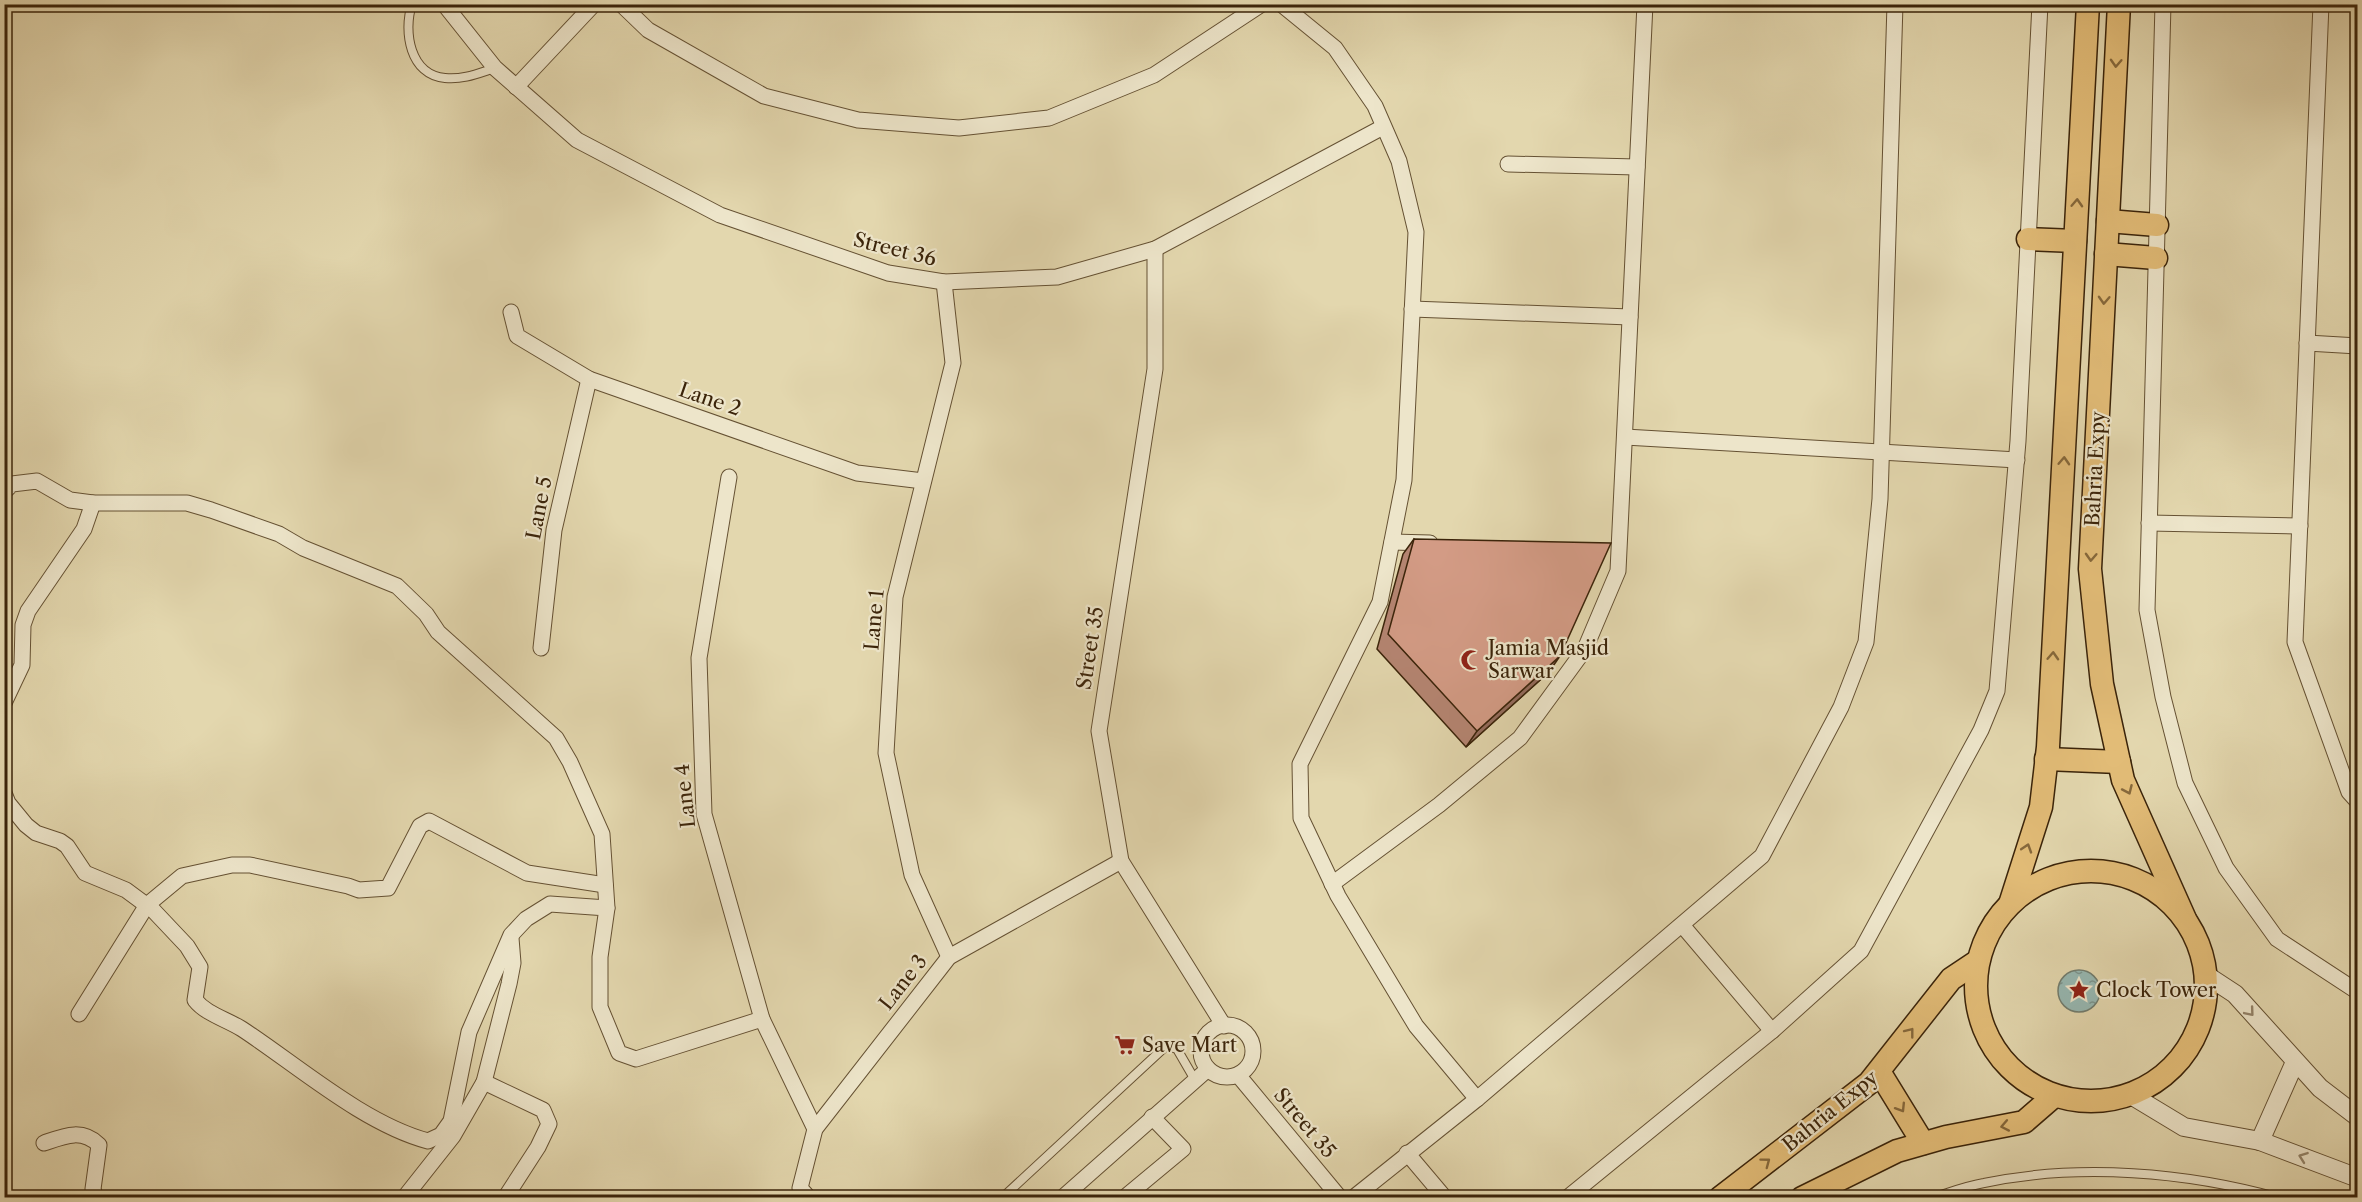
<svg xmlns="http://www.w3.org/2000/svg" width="2362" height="1202" viewBox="0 0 2362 1202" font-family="'Libre Caslon Text',serif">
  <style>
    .water { fill: url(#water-ripples); stroke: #727d6f; stroke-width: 1.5 }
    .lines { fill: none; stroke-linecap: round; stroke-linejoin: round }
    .service-casing { stroke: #655133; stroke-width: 10 }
    .minor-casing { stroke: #655133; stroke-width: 17 }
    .tertiary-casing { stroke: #655133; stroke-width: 20 }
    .primary-casing { stroke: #3b240a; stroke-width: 25 }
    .service { stroke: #ede5ca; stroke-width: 8 }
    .minor { stroke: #ede5ca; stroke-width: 15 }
    .tertiary { stroke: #ede5ca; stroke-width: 18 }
    .primary { stroke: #e2bc77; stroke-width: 22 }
    .wall { fill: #b58572; stroke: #3b240a; stroke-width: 1.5 }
    .shaded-wall { fill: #946c5d; stroke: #3b240a; stroke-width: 1.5 }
    .building { fill: #d39b85; stroke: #3b240a; stroke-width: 1.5 }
    .oneway { stroke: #86683b }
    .oneway2 { stroke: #94846a }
    .labels { text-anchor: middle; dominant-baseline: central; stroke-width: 4.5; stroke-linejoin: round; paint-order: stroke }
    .street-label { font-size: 20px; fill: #3b240a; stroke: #ede5ca }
    .poi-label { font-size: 20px; fill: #3b240a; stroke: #ede5ca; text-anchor: start }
  </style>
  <defs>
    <pattern id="water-ripples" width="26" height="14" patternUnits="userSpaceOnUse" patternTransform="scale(1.5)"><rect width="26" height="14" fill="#97b8b2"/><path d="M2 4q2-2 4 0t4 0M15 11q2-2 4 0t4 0" fill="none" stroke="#7c958f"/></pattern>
  </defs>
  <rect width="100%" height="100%" fill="#e3d7ae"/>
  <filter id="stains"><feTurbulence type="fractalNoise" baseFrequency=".00333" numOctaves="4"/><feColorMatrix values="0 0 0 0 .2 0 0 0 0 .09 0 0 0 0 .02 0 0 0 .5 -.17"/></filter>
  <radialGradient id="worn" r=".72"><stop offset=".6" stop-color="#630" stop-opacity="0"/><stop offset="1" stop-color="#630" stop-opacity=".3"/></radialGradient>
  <circle class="water" cx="2079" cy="991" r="21"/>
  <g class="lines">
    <g class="service-casing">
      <g id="service">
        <path d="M412,4c-9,28 -2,71 33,74 18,2 34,-5 50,-10"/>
        <path d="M1002,1198l164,-152 11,3 18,31"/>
        <path d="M1931,1198c17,-5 35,-12 53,-15 95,-20 203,-11 296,15"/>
      </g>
    </g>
    <g class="minor-casing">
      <g id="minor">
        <path d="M444,4l51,64 82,72 143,75 168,58 56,9 113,-5 98,-28 228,-122"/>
        <path d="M621,4l27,26 116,66 94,24 101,8 90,-10 105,-43 108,-71"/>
        <path d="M1281,4l54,44 40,58 24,55 17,71 -12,248 -24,122 -80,162 1,54 37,78 78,130 61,73"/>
        <path d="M2163,4l-16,606 16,87 22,86 41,85 51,71 81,53"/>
        <path d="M2321,4l-26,638 54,150 9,10"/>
        <path d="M516,87l78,-83"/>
        <path d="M1508,164l129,3"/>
        <path d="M1155,249v120l-56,362 22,130 103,165"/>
        <path d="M944,282l9,81 -58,234 -9,156 26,122 37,82"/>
        <path d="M1412,309l218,8"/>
        <path d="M511,312l6,24 72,43 268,94 66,8"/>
        <path d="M2307,343l51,3"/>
        <path d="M1625,437l392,23"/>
        <path d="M729,477l-30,181 5,156 58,205 53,110"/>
        <path d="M4,492l8,-8 25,-3 33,19 23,3h94l24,7 68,24 24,14 94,38 29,28 12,18 118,106 14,24 32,72 5,74"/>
        <path d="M2149,523l151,3"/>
        <path d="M1392,542l38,1"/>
        <path d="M541,648l13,-118 35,-151"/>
        <path d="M4,703l18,-38 1,-40 5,-14 56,-82 9,-26"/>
        <path d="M4,793l4,10 18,22 10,8 24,8 7,5 18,27 41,17 27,20 34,36 13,21 -5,33c11,14 31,19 47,29 55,36 122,95 186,112l13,-6 10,-14 18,-89 42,-97 15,-16 24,-15 57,4 -7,49v50l19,46 17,6 126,-40"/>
        <path d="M1332,884l107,-79 81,-67 65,-89 33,-78 27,-567"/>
        <path d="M1682,925l90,106"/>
        <path d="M79,1014l68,-109 35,-29 50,-11h18l98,21 11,4 29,-2 32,-62 9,-5 98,52 78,12"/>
        <circle cx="1227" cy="1051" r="26"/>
        <path d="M1238,1075l102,123"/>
        <path d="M484,1082l59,28 6,14 -11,23 -33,51"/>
        <path d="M44,1143c20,-7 38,-15 55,2l-6,44 3,9"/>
        <path d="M1407,1153l38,45"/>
        <path d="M404,1198l49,-62 31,-54 25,-98 4,-21 -2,-25"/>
        <path d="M809,1198l-9,-10 15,-59 134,-172 172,-96"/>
        <path d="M1062,1198l146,-129"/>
        <path d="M1124,1198l59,-49 -31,-32"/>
        <path d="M1353,1198l124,-99 285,-243 79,-149 25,-65 14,-143 15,-495"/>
        <path d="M1567,1198l205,-167 89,-80 120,-221 16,-39 21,-250 22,-437"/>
      </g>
    </g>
    <g class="tertiary-casing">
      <g id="tertiary">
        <path d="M2206,975l29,19 85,94 38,29"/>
        <path d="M2131,1095l53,32 76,14 98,37"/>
        <path d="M2260,1141l35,-79"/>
      </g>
    </g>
    <g class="primary-casing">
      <g id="primary">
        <path d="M2119,4l-29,565 12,115 21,96 62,139"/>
        <path d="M2108,221l49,4"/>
        <path d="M2028,239l47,2"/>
        <path d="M2106,254l50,4"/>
        <path d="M2046,759l73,3"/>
        <circle cx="2091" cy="986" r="115"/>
        <path d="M2010,904l31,-97 7,-60 40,-743"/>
        <path d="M1880,1073l43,70"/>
        <path d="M1720,1198l149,-115 82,-104 27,-18"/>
        <path d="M1802,1198l95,-47 49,-14 78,-15 30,-26"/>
      </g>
    </g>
    <use href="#service" class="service"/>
    <use href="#minor" class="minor"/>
    <use href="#tertiary" class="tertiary"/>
    <use href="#primary" class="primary"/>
  </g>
  <path class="wall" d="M1414,539l135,133 -83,75 -89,-98 26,-95z"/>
  <path class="shaded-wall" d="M1560,656l-11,16 -83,75 11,-16z"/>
  <path class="building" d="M1414,539l197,4 -51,113 -83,75 -89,-97z"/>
  <defs><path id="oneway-chevron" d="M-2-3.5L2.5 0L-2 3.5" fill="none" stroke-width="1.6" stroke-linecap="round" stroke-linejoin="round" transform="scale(1.5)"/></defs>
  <g class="oneway">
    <use href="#oneway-chevron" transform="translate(2116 63) rotate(93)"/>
    <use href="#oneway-chevron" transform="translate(2077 203) rotate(-87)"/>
    <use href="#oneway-chevron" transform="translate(2104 300) rotate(93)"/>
    <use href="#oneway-chevron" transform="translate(2064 461) rotate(-87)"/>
    <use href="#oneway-chevron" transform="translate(2091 557) rotate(93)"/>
    <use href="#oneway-chevron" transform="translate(2053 656) rotate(-87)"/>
    <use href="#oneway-chevron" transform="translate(2128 790) rotate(66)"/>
    <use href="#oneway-chevron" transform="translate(2027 848) rotate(-72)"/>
    <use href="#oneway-chevron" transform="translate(1910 1032) rotate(-52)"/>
    <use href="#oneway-chevron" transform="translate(1901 1108) rotate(58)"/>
    <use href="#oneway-chevron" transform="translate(2005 1126) rotate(169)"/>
    <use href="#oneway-chevron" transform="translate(1766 1162) rotate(-37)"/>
  </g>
  <g class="oneway2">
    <use href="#oneway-chevron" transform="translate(2250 1012) rotate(50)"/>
    <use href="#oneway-chevron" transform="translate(2303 1157) rotate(-160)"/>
  </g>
  <defs>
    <g id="mosque-bare" transform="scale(1.62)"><path d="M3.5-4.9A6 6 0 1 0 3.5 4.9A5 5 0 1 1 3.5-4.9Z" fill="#8f2418" stroke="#ede5ca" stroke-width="2.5" paint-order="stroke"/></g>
    <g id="sight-bare" transform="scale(1.62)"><path d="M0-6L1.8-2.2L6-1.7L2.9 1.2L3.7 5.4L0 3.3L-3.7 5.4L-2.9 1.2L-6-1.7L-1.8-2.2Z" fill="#8f2418" stroke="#ede5ca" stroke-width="2.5" paint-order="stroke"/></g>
    <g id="supermarket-bare" transform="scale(1.62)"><path d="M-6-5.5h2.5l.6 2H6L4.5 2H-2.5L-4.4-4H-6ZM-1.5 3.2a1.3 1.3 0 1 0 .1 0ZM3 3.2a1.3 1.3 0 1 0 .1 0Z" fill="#8f2418" stroke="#ede5ca" stroke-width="2.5" paint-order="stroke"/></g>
  </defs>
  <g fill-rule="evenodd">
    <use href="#mosque-bare" x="1471" y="660"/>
    <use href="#sight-bare" x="2079" y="990"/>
    <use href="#supermarket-bare" x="1125" y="1045"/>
  </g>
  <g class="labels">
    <g class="street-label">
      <text transform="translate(895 249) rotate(14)">Street 36</text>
      <text transform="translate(710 399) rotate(19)">Lane 2</text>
      <text transform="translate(2095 469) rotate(-87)">Bahria Expy</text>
      <text transform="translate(539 508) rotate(-79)">Lane 5</text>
      <text transform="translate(874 620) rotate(-85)">Lane 1</text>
      <text transform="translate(1090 648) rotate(-81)">Street 35</text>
      <text transform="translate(685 796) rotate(-96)">Lane 4</text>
      <text transform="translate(903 982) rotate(-52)">Lane 3</text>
      <text transform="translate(1830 1111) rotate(-39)">Bahria Expy</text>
      <text transform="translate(1305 1123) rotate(50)">Street 35</text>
    </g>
    <g class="poi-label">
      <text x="1488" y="648">Jamia Masjid<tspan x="1488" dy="23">Sarwar</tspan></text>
      <text x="2096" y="990">Clock Tower</text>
      <text x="1142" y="1045">Save Mart</text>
    </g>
  </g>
  <rect width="2362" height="1202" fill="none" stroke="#e3d7ae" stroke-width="24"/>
  <rect x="6" y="6" width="2350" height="1190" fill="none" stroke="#3b240a" stroke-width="3"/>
  <rect x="12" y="12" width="2338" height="1178" fill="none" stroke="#3b240a" stroke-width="1.5"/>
  <rect width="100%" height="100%" filter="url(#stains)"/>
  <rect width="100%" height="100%" fill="url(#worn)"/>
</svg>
